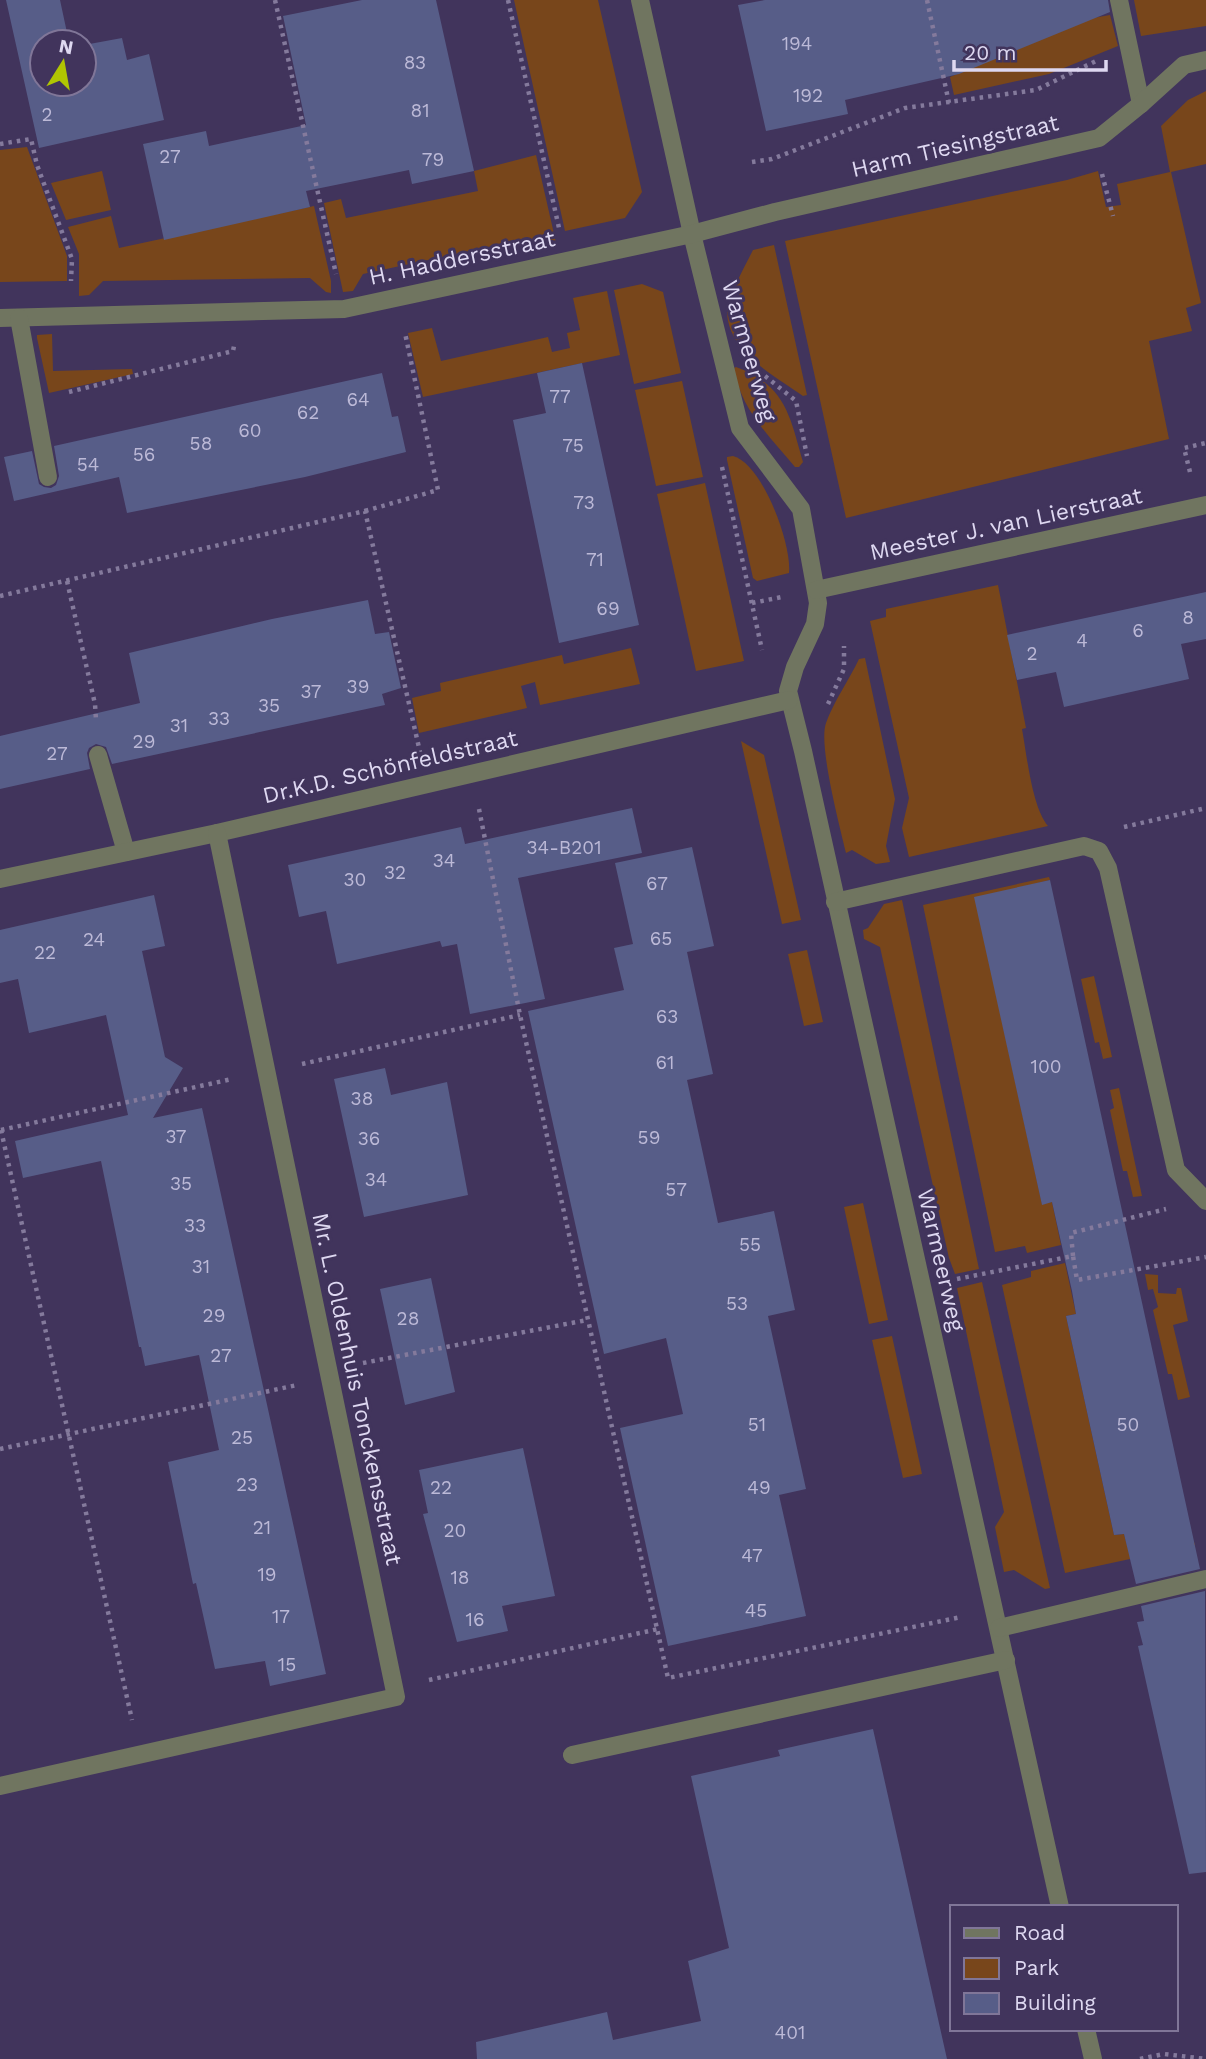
<svg xmlns="http://www.w3.org/2000/svg" width="1206" height="2059" viewBox="0 0 1206 2059" font-family="'Work Sans',sans-serif">
  <style>
    .green { fill: #78461b }
    .building { fill: #575d88 }
    .lines { fill: none; stroke-linecap: round; stroke-linejoin: round }
    .path { stroke: #847a9c; stroke-width: 4.5; stroke-dasharray: 3.5 5; stroke-linecap: butt }
    .minor { stroke: #707560; stroke-width: 18 }
    .labels { text-anchor: middle; dominant-baseline: central; stroke-width: 6; stroke-linejoin: round; paint-order: stroke }
    .number-label { font-size: 19px; fill: #bcb9d7 }
    .street-label { font-size: 23px; fill: #ded8f1; stroke: #41345c }
  </style>
  <rect width="100%" height="100%" fill="#41345c"/>
  <g class="green">
    <path d="M514,0h84l44,192 -17,26 -60,13z"/>
    <path d="M1134,0h72v26l-65,10z"/>
    <path d="M1110,15l8,31 -69,28 -95,21 -4,-18 143,-59z"/>
    <path d="M1206,91v73l-35,8 30,131 -15,5 6,23 -43,10 20,98 -323,79 -61,-277 282,-61 31,-9 8,36 15,-2 -4,-21 53,-12 -9,-46 27,-26z"/>
    <path d="M27,147l40,109v25l-67,1v-132z"/>
    <path d="M536,155l21,92 -10,2 -17,-11 -167,36 -10,17 -10,1 -19,-89 17,-4 5,19 132,-27 -4,-20z"/>
    <path d="M102,171l9,39 -45,10 -15,-37z"/>
    <path d="M314,206l17,75v12l-5,-1 -16,-14 -207,3 -14,14 -10,1v-42l-11,-27 43,-11 8,32z"/>
    <path d="M774,245l33,150 -4,1c-29,-21 -76,-44 -76,-86 0,-11 20,-48 26,-60z"/>
    <path d="M642,284l21,8 18,81 -47,11 -20,-94z"/>
    <path d="M607,291l13,64 -197,42 -15,-64 24,-5 9,33 107,-24 4,15 18,-4 -3,-15 13,-3 -7,-32z"/>
    <path d="M52,334l1,37 79,-2 1,5 -84,19 -12,-55v-3z"/>
    <path d="M736,367c50,18 54,50 67,95l-4,5h-4c-25,-30 -55,-58 -61,-99z"/>
    <path d="M682,381l21,96 -47,9 -21,-96z"/>
    <path d="M733,456c30,8 59,89 56,117l-32,8 -4,-3 -26,-118v-3z"/>
    <path d="M705,483l39,178 -48,10 -39,-177z"/>
    <path d="M998,585l28,143 -4,1c5,27 10,78 26,97l-139,31 -7,-29 7,-30 -39,-177 16,-4v-8z"/>
    <path d="M631,648l9,36 -100,21 -5,-23 -14,4 6,22 -108,25 -7,-35 29,-7 -1,-8 122,-28 2,9z"/>
    <path d="M865,658l30,141 -9,47 4,16 -14,2 -24,-14 -6,3c-6,-26 -28,-108 -20,-130 8,-22 23,-43 33,-64z"/>
    <path d="M741,741l23,14 37,165 -19,4z"/>
    <path d="M1049,877l1,3 -75,18 67,306 10,-2 9,43 -34,8 -2,-7 -30,6 -72,-347z"/>
    <path d="M902,900l77,369 -24,5 -6,-16 -69,-311 -16,-8 -1,-9 5,-2 16,-24z"/>
    <path d="M807,950l16,72 -19,4 -16,-72z"/>
    <path d="M1094,976l18,81 -9,2 -4,-17 -4,1 -14,-64z"/>
    <path d="M1119,1088l23,108 -9,1 -6,-26h-4l-13,-61 4,-2 -4,-18z"/>
    <path d="M863,1203l25,117 -19,4 -25,-117z"/>
    <path d="M1065,1263l11,51 -10,2 48,219 10,-1 6,22 64,-14 1,3 -130,28 -63,-288 29,-8v-6z"/>
    <path d="M1145,1274l13,1v18l18,1 1,-6h4l7,33 -15,4 17,72 -12,3 -6,-26h-4l-15,-64 5,-3 -5,-18 -5,1z"/>
    <path d="M982,1282l68,306 -5,1 -31,-19 -10,2 -9,-45 9,-15 -47,-224z"/>
    <path d="M892,1336l30,138 -19,4 -31,-138z"/>
  </g>
  <g class="building">
    <path d="M6,0h54l9,42h-27v42h42v-39l38,-7 5,22 22,-6 15,66 -125,28z"/>
    <path d="M362,0h74l38,171 -62,13 -3,-14 -103,21 4,16 -146,33 -21,-96 63,-13 3,15 97,-21 -23,-109z"/>
    <path d="M765,0h343l2,12 -151,62 -114,26 3,14 -82,17 -28,-126z"/>
    <path d="M582,363l57,262 -80,18 -46,-223 33,-7 -9,-40z"/>
    <path d="M382,373l10,44 6,-1 8,36 -101,25 -178,36 -8,-36 -105,24 -10,-44 28,-6 7,33 5,3 7,1 5,-3 3,-9 -5,-30z"/>
    <path d="M1206,592v47l-25,5 8,35 -125,28 -8,-35 -39,8 -10,-45z"/>
    <path d="M368,600l7,34 14,-2 12,56 -19,6 3,11 -273,59 -6,-17 -10,-3 -7,4 -2,5 3,16 -90,20v-53l140,-33 -11,-50 143,-34z"/>
    <path d="M632,808l10,45 -124,25 27,121 -75,15 -13,-70 -15,3 -2,-6 -103,23 -11,-53 -27,6 -11,-52 173,-38 4,17z"/>
    <path d="M692,847l22,99 -27,6 26,122 -26,6 31,143 56,-12 21,99 -27,6 38,173 -27,6 27,121 -138,30 -48,-218 63,-14 -17,-76 -62,16 -76,-343 96,-21 -10,-42 19,-4 -18,-81z"/>
    <path d="M1050,880l150,689 -64,15 -12,-50 -10,1 -48,-219 10,-2 -4,-23 -20,-89 -10,3 -68,-308z"/>
    <path d="M154,895l11,51 -23,5 23,106 18,11 -30,50 49,-10 124,566 -56,12 -5,-25 -50,8 -19,-86 -3,1 -25,-122 51,-12 -20,-95 -54,11 -4,-19h-2l-38,-186 -78,17 -8,-37 113,-26 -22,-100 -77,18 -11,-54 -18,4v-53z"/>
    <path d="M385,1068l6,27 56,-13 21,113 -104,22 -30,-138z"/>
    <path d="M431,1278l24,114 -50,13 -25,-116z"/>
    <path d="M523,1448l32,148 -53,10 6,25 -51,11 -34,-128 5,-1 -9,-43z"/>
    <path d="M1205,1591l1,281 -17,2 -51,-228 5,-1 -6,-23 7,-1 -3,-15z"/>
    <path d="M873,1729l74,330h-470l-1,-17 131,-30 6,28 88,-19 -13,-60 41,-13 -38,-172 89,-20 -2,-6z"/>
  </g>
  <g class="lines">
    <g class="path">
      <path d="M275,0l61,274"/>
      <path d="M508,0l51,228"/>
      <path d="M927,0l22,103"/>
      <path d="M0,144l31,-5 6,26 35,94 -1,22"/>
      <path d="M752,162l20,-3 133,-51 131,-18 62,-30"/>
      <path d="M1102,174l11,42"/>
      <path d="M765,376l31,25 11,55"/>
      <path d="M69,392l164,-41 1,-5"/>
      <path d="M722,467l40,183"/>
      <path d="M1190,472l-6,-24 22,-5"/>
      <path d="M365,511l73,-21 -33,-157"/>
      <path d="M67,581l28,123 1,16"/>
      <path d="M0,596l365,-85 55,241"/>
      <path d="M752,603l30,-6"/>
      <path d="M828,704l16,-35v-23"/>
      <path d="M479,809l41,206 148,663 293,-61"/>
      <path d="M1124,827l82,-19"/>
      <path d="M302,1064l218,-49"/>
      <path d="M1,1130l131,590"/>
      <path d="M1,1130l231,-51"/>
      <path d="M1073,1256l-2,-23 95,-24"/>
      <path d="M957,1279l116,-23 4,24 129,-23"/>
      <path d="M363,1363l224,-43"/>
      <path d="M0,1449l297,-64"/>
      <path d="M429,1680l229,-51"/>
      <path d="M1140,2059l24,-5 42,5"/>
    </g>
    <g class="minor">
      <path d="M640,0l52,234 48,194 61,81 17,94 -3,21 -20,43 -7,24 15,60 257,1156"/>
      <path d="M1119,0l22,104"/>
      <path d="M0,318l344,-9 348,-75 83,-22 324,-74 42,-34 43,-39 22,-5"/>
      <path d="M19,318l29,159"/>
      <path d="M816,590l390,-85"/>
      <path d="M98,755l28,97"/>
      <path d="M0,879l217,-46 572,-133"/>
      <path d="M835,902l249,-56 15,5 9,17 68,302 30,31"/>
      <path d="M999,1628l207,-49"/>
      <path d="M572,1755l434,-95"/>
      <path d="M0,1786l396,-89 -179,-864"/>
      <path d="M1086,2029l7,30"/>
    </g>
  </g>
  <g class="labels">
    <g class="number-label">
      <text x="797" y="43">194</text>
      <text x="415" y="62">83</text>
      <text x="808" y="95">192</text>
      <text x="420" y="110">81</text>
      <text x="47" y="114">2</text>
      <text x="170" y="156">27</text>
      <text x="433" y="159">79</text>
      <text x="560" y="396">77</text>
      <text x="358" y="399">64</text>
      <text x="308" y="412">62</text>
      <text x="250" y="430">60</text>
      <text x="201" y="443">58</text>
      <text x="573" y="445">75</text>
      <text x="144" y="454">56</text>
      <text x="88" y="464">54</text>
      <text x="584" y="502">73</text>
      <text x="595" y="559">71</text>
      <text x="608" y="608">69</text>
      <text x="1188" y="617">8</text>
      <text x="1138" y="630">6</text>
      <text x="1082" y="640">4</text>
      <text x="1032" y="653">2</text>
      <text x="358" y="686">39</text>
      <text x="311" y="691">37</text>
      <text x="269" y="705">35</text>
      <text x="219" y="718">33</text>
      <text x="179" y="725">31</text>
      <text x="144" y="741">29</text>
      <text x="57" y="753">27</text>
      <text x="564" y="847">34-B201</text>
      <text x="444" y="860">34</text>
      <text x="395" y="872">32</text>
      <text x="355" y="879">30</text>
      <text x="657" y="883">67</text>
      <text x="661" y="938">65</text>
      <text x="94" y="939">24</text>
      <text x="45" y="952">22</text>
      <text x="667" y="1016">63</text>
      <text x="665" y="1062">61</text>
      <text x="1046" y="1066">100</text>
      <text x="362" y="1098">38</text>
      <text x="176" y="1136">37</text>
      <text x="649" y="1137">59</text>
      <text x="369" y="1138">36</text>
      <text x="376" y="1179">34</text>
      <text x="181" y="1183">35</text>
      <text x="676" y="1189">57</text>
      <text x="195" y="1225">33</text>
      <text x="750" y="1244">55</text>
      <text x="201" y="1266">31</text>
      <text x="737" y="1303">53</text>
      <text x="214" y="1315">29</text>
      <text x="408" y="1318">28</text>
      <text x="221" y="1355">27</text>
      <text x="757" y="1424">51</text>
      <text x="1128" y="1424">50</text>
      <text x="242" y="1437">25</text>
      <text x="247" y="1484">23</text>
      <text x="441" y="1487">22</text>
      <text x="759" y="1487">49</text>
      <text x="262" y="1527">21</text>
      <text x="455" y="1530">20</text>
      <text x="752" y="1555">47</text>
      <text x="267" y="1574">19</text>
      <text x="460" y="1577">18</text>
      <text x="756" y="1610">45</text>
      <text x="281" y="1616">17</text>
      <text x="475" y="1619">16</text>
      <text x="287" y="1664">15</text>
      <text x="790" y="2032">401</text>
    </g>
    <g class="street-label">
      <text transform="translate(955 146) rotate(-13)">Harm Tiesingstraat</text>
      <text transform="translate(462 258) rotate(-12)">H. Haddersstraat</text>
      <text transform="translate(749 351) rotate(74)">Warmeerweg</text>
      <text transform="translate(1006 524) rotate(-12)">Meester J. van Lierstraat</text>
      <text transform="translate(390 767) rotate(-13)">Dr.K.D. Schönfeldstraat</text>
      <text transform="translate(941 1260) rotate(77)">Warmeerweg</text>
      <text transform="translate(357 1389) rotate(78)">Mr. L. Oldenhuis Tonckensstraat</text>
    </g>
  </g>
  <rect x="950" y="1905" width="228" height="126" fill="#41345c" stroke="#807698" stroke-width="2"/>
  <rect x="964" y="1928" width="35" height="10" fill="#707560" stroke="#807698" stroke-width="2"/>
  <text x="1014" y="1940" font-size="21" fill="#ded8f1">Road</text>
  <rect x="964" y="1958" width="35" height="21" fill="#78461b" stroke="#807698" stroke-width="2"/>
  <text x="1014" y="1975" font-size="21" fill="#ded8f1">Park</text>
  <rect x="964" y="1993" width="35" height="21" fill="#575d88" stroke="#807698" stroke-width="2"/>
  <text x="1014" y="2010" font-size="21" fill="#ded8f1">Building</text>
  <g transform="translate(63 63) rotate(11)"><circle r="33" fill="#41345c" stroke="#807698" stroke-width="2"/>
  <path d="M0-5L12 26L0 18L-12 26Z" fill="#b0c502"/>
  <text y="-10" font-size="19" font-weight="bold" text-anchor="middle" fill="#ded8f1">N</text>
  </g>
  <path d="M954 60v10h152v-10" fill="none" stroke="#ded8f1" stroke-width="3.5"/>
  <text x="964" y="60" font-size="21" fill="#ded8f1" stroke="#41345c" stroke-width="5" paint-order="stroke">20 m</text>
</svg>
